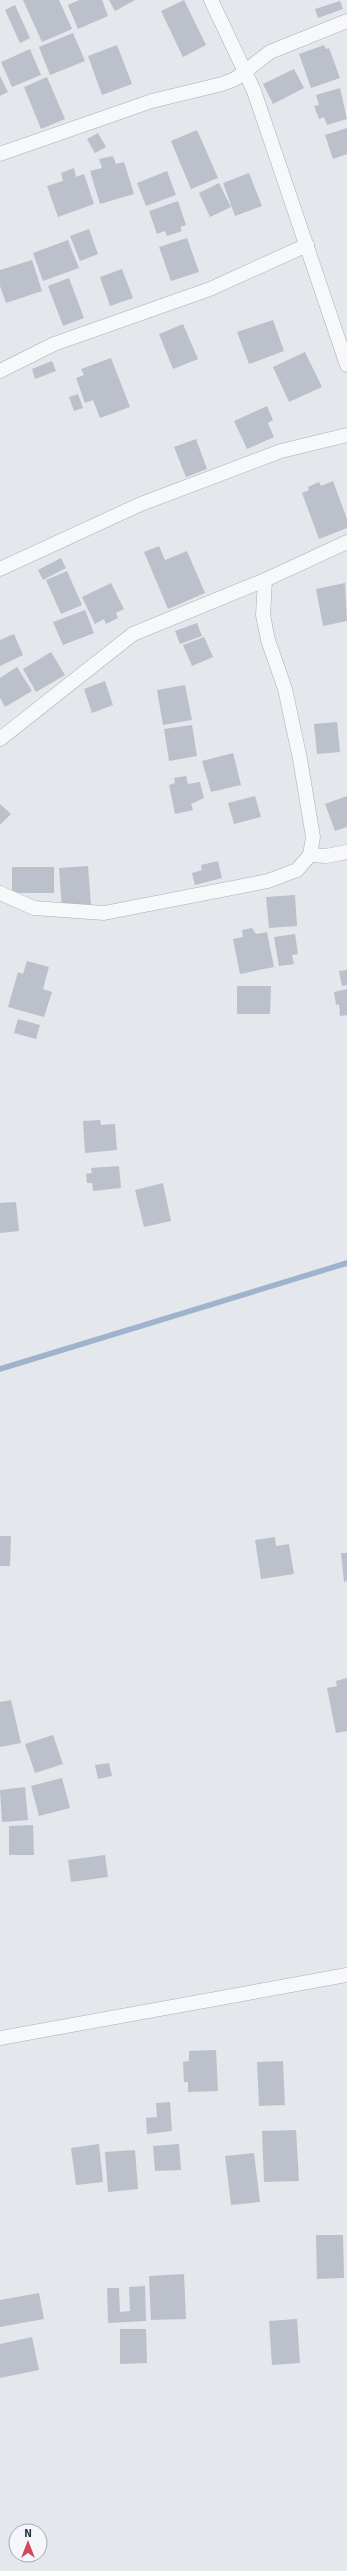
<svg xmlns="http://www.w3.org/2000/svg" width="347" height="2571" viewBox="0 0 347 2571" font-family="Signika,sans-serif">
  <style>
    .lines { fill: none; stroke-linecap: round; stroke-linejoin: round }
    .stream { stroke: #9fb4cc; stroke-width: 5.5 }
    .building { fill: #bbc0ca }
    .street-casing { stroke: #a9aeb7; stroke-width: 15 }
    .street { stroke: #f7f8fa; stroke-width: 14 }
  </style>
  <rect width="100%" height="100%" fill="#e4e7ec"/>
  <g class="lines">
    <path class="stream" d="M0,1369l347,-106"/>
  </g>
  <g class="building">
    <path d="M23,0h36l13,29 -30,13z"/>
    <path d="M79,0h23l6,16 -30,13 -10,-24z"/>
    <path d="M109,0h26l-20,11z"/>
    <path d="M184,0l22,45 -23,12 -22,-46z"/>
    <path d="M340,1l3,8 -25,9 -3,-9z"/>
    <path d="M15,5l15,33 -10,5 -15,-33z"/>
    <path d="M73,33l12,28 -35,14 -11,-28z"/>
    <path d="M117,45l15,39 -30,11 -14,-39z"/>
    <path d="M324,45l2,4 3,-1 11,30 -29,10 -12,-34z"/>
    <path d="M30,49l11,26 -29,12 -11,-25z"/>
    <path d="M294,69l10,19 -31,16 -10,-20z"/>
    <path d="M0,76l8,16 -8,4z"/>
    <path d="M47,77l18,42 -24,10 -17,-42z"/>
    <path d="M340,88l7,31 -20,6 -3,-8 -5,2 -5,-13 5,-1 -3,-10z"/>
    <path d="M347,128v26l-14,5 -8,-24z"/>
    <path d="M197,130l21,48 -27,11 -20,-48z"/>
    <path d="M98,133l8,14 -11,6 -8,-14z"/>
    <path d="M113,156l3,8 8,-2 10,32 -34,10 -10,-33 12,-3 -3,-9z"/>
    <path d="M74,168l2,9 8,-3 10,30 -36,13 -11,-31 16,-5 -2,-8z"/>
    <path d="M167,171l9,24 -30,11 -9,-23z"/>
    <path d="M249,173l13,33 -27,10 -12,-33z"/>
    <path d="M219,183l12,24 -21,10 -11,-24z"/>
    <path d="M178,201l8,24 -6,2 2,4 -15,5 -2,-5 -8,3 -8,-23z"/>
    <path d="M89,229l9,25 -18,7 -10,-25z"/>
    <path d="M187,238l12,34 -28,9 -12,-34z"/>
    <path d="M68,240l11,28 -36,13 -10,-28z"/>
    <path d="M32,260l10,31 -36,12 -6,-17v-16z"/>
    <path d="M122,269l11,29 -23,8 -10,-29z"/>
    <path d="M69,278l15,40 -21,8 -15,-40z"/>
    <path d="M273,320l11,31 -35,13 -12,-32z"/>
    <path d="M183,324l15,35 -25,10 -14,-35z"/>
    <path d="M305,352l17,35 -33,15 -16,-35z"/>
    <path d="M111,358l19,49 -30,11 -7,-18 -8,3 -9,-25 8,-3 -3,-6z"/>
    <path d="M52,361l4,10 -21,8 -3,-10z"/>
    <path d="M78,394l5,14 -9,3 -5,-14z"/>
    <path d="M267,406l6,14 -5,3 6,14 -27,12 -13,-28z"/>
    <path d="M196,439l11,30 -21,8 -12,-30z"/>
    <path d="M333,481l14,38v9l-28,11 -17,-46 7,-3 -1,-3 11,-5 2,4z"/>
    <path d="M159,546l6,14 22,-9 18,42 -37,16 -24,-57z"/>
    <path d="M61,558l5,10 -23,12 -5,-10z"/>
    <path d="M67,571l15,34 -21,9 -15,-34z"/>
    <path d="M111,583l13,26 -8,4 2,5 -12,6 -2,-5 -9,5 -13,-27z"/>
    <path d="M345,583l2,38 -24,5 -7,-37z"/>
    <path d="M85,610l9,23 -31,12 -10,-23z"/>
    <path d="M197,623l5,13 -22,8 -5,-13z"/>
    <path d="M14,634l9,21 -23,11v-26z"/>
    <path d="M204,637l9,20 -21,9 -9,-21z"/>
    <path d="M51,652l14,23 -29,17 -13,-23z"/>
    <path d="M17,667l15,24 -27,16 -5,-9v-20z"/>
    <path d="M105,681l8,24 -21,8 -8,-24z"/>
    <path d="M185,685l7,35 -29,5 -6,-35z"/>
    <path d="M337,722l3,30 -23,2 -3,-30z"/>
    <path d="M192,725l5,31 -28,5 -5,-32z"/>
    <path d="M233,753l8,32 -30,7 -9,-31z"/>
    <path d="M186,776l2,8 12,-2 4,16 -13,6 2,6 -18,4 -6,-29 6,-2 -1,-5z"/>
    <path d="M255,796l6,21 -27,7 -6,-21z"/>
    <path d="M347,796v31l-12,4 -10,-27z"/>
    <path d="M0,804l11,10 -11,11z"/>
    <path d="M218,861l4,17 -27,7 -3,-12 10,-3 -1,-5z"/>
    <path d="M88,866l3,40 -29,2 -3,-40z"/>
    <rect x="12" y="867" width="42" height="26"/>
    <path d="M295,895l2,31 -28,2 -3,-31z"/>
    <path d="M252,928l4,6 11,-2 7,35 -34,7 -7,-35 10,-2 -1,-7z"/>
    <path d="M295,934l3,20 -6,1 2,9 -15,2 -5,-29z"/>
    <path d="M27,961l22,6 -6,22 9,3 -8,25 -36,-10 10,-35 5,2z"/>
    <path d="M347,970v15l-5,1 -3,-15z"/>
    <path d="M237,986h34l-1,28h-33z"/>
    <path d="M347,989v26l-7,1 -1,-12 -3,1 -2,-13z"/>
    <path d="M18,1019l22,6 -4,14 -22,-6z"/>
    <path d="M100,1120l1,5 14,-1 2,26 -32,3 -2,-32z"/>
    <path d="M119,1166l2,22 -28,3 -1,-8h-5l-1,-9 6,-1 -1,-5z"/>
    <path d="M163,1183l8,38 -27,6 -9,-37z"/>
    <path d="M16,1202l3,29 -19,2v-30z"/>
    <path d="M0,1536h11l-1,30h-10z"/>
    <path d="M275,1537l1,9 13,-2 5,30 -33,5 -6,-39z"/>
    <path d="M341,1553h6v28l-3,1z"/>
    <path d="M347,1678v53l-11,2 -9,-45 10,-2 -1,-5z"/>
    <path d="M11,1700l10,43 -21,4v-45z"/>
    <path d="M53,1735l10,29 -28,9 -10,-29z"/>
    <path d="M109,1763l3,13 -14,3 -3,-14z"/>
    <path d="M62,1778l8,30 -31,8 -8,-30z"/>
    <path d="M25,1787l3,33 -26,2 -2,-32z"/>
    <path d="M33,1825l1,30h-25v-29z"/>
    <path d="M105,1855l3,22 -37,5 -3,-22z"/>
    <path d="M216,2050l2,41 -30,1v-10h-4l-1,-20 6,-1v-10z"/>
    <path d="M283,2061l2,44 -26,1 -2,-44z"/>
    <path d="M170,2102l2,29 -25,3 -1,-16 11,-1 -1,-14z"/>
    <path d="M296,2130l3,51 -35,1 -2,-51z"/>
    <path d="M99,2144l4,38 -27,3 -5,-37z"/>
    <path d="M179,2144l2,26 -26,1 -2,-25z"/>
    <path d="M135,2150l3,39 -30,3 -3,-40z"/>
    <path d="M254,2153l6,49 -29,3 -6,-49z"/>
    <path d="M316,2235h27l1,43 -27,1z"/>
    <path d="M184,2274l2,45 -35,1 -2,-44z"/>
    <path d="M145,2286l1,35 -38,2 -1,-35h12l1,24 10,-1 -1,-24z"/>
    <path d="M39,2293l5,26 -44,8v-27z"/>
    <path d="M297,2319l3,44 -28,2 -3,-44z"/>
    <path d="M120,2329h26l1,34 -27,1z"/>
    <path d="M32,2337l7,33 -39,8v-34z"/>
  </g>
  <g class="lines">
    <g class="street-casing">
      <g id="street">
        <path d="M211,0l43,91 93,274"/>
        <path d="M0,154l152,-53 70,-17 13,-5 35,-27 77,-31"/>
        <path d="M0,371l54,-27 156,-55 97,-44"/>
        <path d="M0,569l141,-65 140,-53 66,-16"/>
        <path d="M0,739l133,-105 132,-54 82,-38"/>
        <path d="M310,855l16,1 21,-4"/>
        <path d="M0,893l34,15 70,5 164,-32 29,-11 13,-15 3,-18 -13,-78 -15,-70 -17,-49 -5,-25 2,-35"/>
        <path d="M0,2038l347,-63"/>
      </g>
    </g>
    <use href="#street" class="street"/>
  </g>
  <g transform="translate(28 2543)"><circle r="19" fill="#f4f6f9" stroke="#a4a8b1"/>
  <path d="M0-3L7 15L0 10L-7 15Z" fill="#d1495b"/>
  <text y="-6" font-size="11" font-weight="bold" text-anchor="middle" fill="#2b3445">N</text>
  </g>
</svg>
